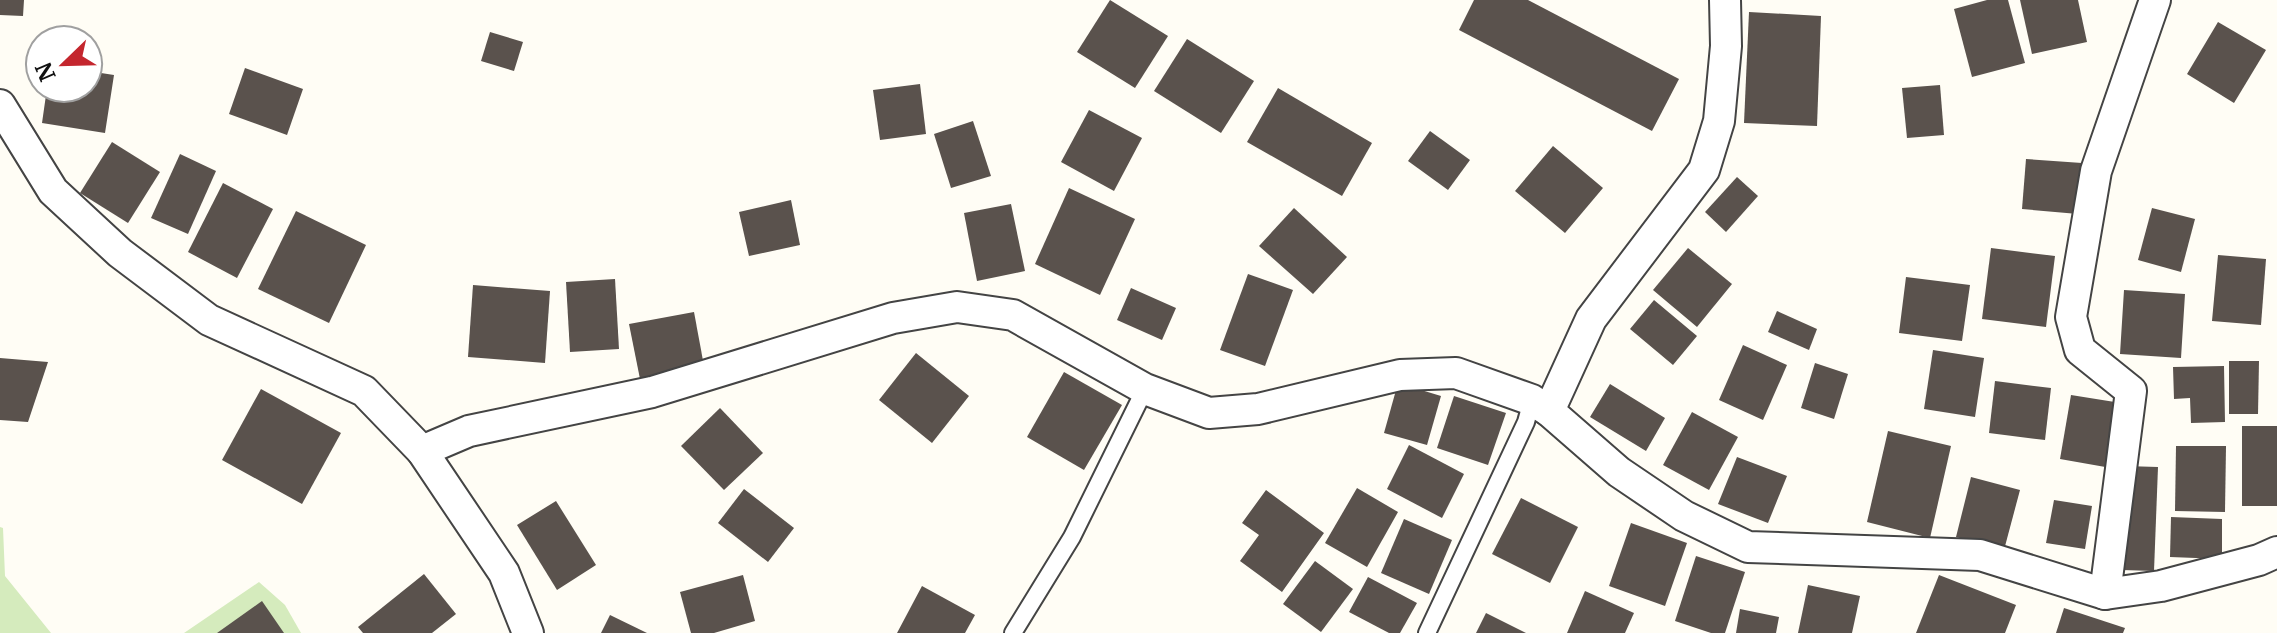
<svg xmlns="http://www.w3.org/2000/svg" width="2277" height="633" viewBox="0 0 2277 633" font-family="Merriweather,serif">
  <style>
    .green { fill: #d5ebbd }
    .building { fill: #5a524d }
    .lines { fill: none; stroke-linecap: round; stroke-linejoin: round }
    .lane-casing { stroke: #444; stroke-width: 20 }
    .street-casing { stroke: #444; stroke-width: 34 }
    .lane { stroke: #fff; stroke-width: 16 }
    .street { stroke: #fff; stroke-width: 30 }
  </style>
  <rect width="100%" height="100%" fill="#fffdf5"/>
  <g class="green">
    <path d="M0,527l3,1 2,48 46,57h-51z"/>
    <path d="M259,582l26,23 16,28h-117z"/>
  </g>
  <g class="building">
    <path d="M0,0h24l-1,16 -23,-1z"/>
    <path d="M1110,0l58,36 -33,52 -58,-36z"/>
    <path d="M1474,0h54l151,79 -27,52 -193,-101z"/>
    <path d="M1987,0h21l17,63 -53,14 -18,-68z"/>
    <path d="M2020,0h58l9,42 -55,12z"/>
    <path d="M1749,12l72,4 -4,110 -73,-3z"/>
    <path d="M2218,22l48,28 -32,53 -47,-29z"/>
    <path d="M490,32l33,10 -9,29 -33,-10z"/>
    <path d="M1187,39l67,42 -33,52 -67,-42z"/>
    <path d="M245,68l58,21 -16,46 -58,-21z"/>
    <path d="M88,71l26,4 -9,58 -63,-10 5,-35h41z"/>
    <path d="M920,84l6,50 -46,6 -7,-50z"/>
    <path d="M1940,85l4,50 -37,3 -5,-50z"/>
    <path d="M1278,88l94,55 -30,53 -95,-54z"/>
    <path d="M1089,110l53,28 -28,53 -53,-29z"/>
    <path d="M973,121l18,55 -40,12 -17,-54z"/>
    <path d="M1430,131l40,29 -22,30 -40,-29z"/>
    <path d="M112,142l48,30 -32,51 -48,-30z"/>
    <path d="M1553,146l50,42 -38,45 -50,-42z"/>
    <path d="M180,154l36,17 -28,63 -37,-16z"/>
    <path d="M2026,159l56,4 -4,51 -56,-5z"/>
    <path d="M1737,177l21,19 -32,36 -21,-20z"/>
    <path d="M223,183l50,26 -36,69 -49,-26z"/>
    <path d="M1069,188l66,31 -35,76 -65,-31z"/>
    <path d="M791,200l9,45 -51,11 -10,-44z"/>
    <path d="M1011,204l14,67 -48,10 -13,-68z"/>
    <path d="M1294,208l53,49 -34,37 -54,-48z"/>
    <path d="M2152,208l43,11 -14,53 -43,-12z"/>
    <path d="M296,211l70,34 -37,78 -71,-34z"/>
    <path d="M1688,248l44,36 -35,43 -44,-37z"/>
    <path d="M1991,248l64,8 -9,71 -64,-8z"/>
    <path d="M2218,255l48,4 -5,66 -49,-4z"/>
    <path d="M1248,274l45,16 -28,76 -45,-16z"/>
    <path d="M1906,277l64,8 -8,56 -63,-8z"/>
    <path d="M615,279l4,70 -49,3 -4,-70z"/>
    <path d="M473,285l77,6 -5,72 -77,-6z"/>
    <path d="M1131,288l45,20 -14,32 -45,-20z"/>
    <path d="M2124,290l61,4 -4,64 -61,-4z"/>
    <path d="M1654,300l43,36 -24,29 -43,-36z"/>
    <path d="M1777,311l40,18 -8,21 -41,-18z"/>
    <path d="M694,312l10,54 -64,13 -11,-55z"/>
    <path d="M1743,345l44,20 -24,55 -44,-20z"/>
    <path d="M1933,350l51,8 -9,59 -51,-8z"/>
    <path d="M916,353l53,43 -37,47 -53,-43z"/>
    <path d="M0,358l48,4 -20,60 -28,-2z"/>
    <path d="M2229,361h30l-1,53h-29z"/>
    <path d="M1815,363l33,11 -14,45 -33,-11z"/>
    <path d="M2224,366l1,56 -34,1 -1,-25 -16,1 -1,-32z"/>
    <path d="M1064,372l58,33 -38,65 -57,-33z"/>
    <path d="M1995,381l56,7 -6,52 -56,-7z"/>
    <path d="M1398,383l43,13 -14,49 -43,-12z"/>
    <path d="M1610,384l55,34 -19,33 -56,-34z"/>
    <path d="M261,389l80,44 -39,71 -80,-44z"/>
    <path d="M2071,395l50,8 -10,65 -51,-9z"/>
    <path d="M1454,396l52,17 -18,52 -51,-17z"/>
    <path d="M720,408l43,45 -39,37 -43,-44z"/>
    <path d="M1692,412l46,25 -29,53 -46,-25z"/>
    <rect x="2242" y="426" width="35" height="80"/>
    <path d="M1888,431l63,15 -21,92 -63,-16z"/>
    <path d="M1409,445l55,29 -22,44 -55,-29z"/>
    <path d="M2176,446h50l-1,66 -50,-1z"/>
    <path d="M1737,457l50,19 -19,47 -50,-19z"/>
    <path d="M2125,466l33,1 -4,104 -32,-1z"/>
    <path d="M1971,477l49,13 -16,60 -48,-13z"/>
    <path d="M1357,488l41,24 -31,55 -42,-24z"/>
    <path d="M744,489l50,39 -26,34 -50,-39z"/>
    <path d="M1266,490l58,43 -42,59 -42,-31 19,-26 -17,-12z"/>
    <path d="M1521,498l57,29 -28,56 -58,-29z"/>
    <path d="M2054,500l38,6 -7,43 -39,-6z"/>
    <path d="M556,501l40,64 -39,25 -40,-65z"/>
    <path d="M2171,517l51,2v40l-52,-2z"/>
    <path d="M1404,519l48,21 -23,54 -48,-21z"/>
    <path d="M1631,523l56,20 -22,63 -56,-20z"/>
    <path d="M1696,556l49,16 -20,61h-14l-36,-12z"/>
    <path d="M1315,561l38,28 -32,43 -38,-28z"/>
    <path d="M424,574l32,40 -24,19h-69l-5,-6z"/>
    <path d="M743,575l12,46 -41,12h-23l-11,-41z"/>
    <path d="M1939,575l77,30 -11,28h-89z"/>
    <path d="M1368,577l49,26 -17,30h-11l-40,-21z"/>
    <path d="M1808,585l52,11 -8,37h-54z"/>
    <path d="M922,586l53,29 -10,18h-68z"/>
    <path d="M1585,591l49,22 -9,20h-58z"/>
    <path d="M262,601l22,32h-67z"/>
    <path d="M2064,608l61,20 -2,5h-67z"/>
    <path d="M1740,609l39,8 -3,16h-40z"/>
    <path d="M1486,613l40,20h-50z"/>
    <path d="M610,615l37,18h-46z"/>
  </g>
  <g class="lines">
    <g class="lane-casing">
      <g id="lane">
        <path d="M1013,633l59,-96 73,-148"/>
        <path d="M1427,633l99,-211 6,-22"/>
      </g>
    </g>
    <g class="street-casing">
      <g id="street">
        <path d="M1725,0l1,46 -7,75 -15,49 -113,149 -42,92 70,61 65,44 64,31 232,8 125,39 56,-8 98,-26 18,-8"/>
        <path d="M0,105l53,86 67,62 89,67 155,71 58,60 47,-20 183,-39 241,-74 64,-11 56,8 132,74 64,24 49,-4 142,-34 56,-2 76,27 17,11"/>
        <path d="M422,451l82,122 24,60"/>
        <path d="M2105,594l26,-203 -51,-41 -9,-33 25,-146 59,-171"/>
      </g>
    </g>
    <use href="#lane" class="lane"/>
    <use href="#street" class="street"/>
  </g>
  <g transform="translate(64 64) rotate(247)"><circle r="38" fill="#ffffff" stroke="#a0a0a0" stroke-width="2"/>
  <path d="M0-6L14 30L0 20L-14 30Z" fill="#c4262e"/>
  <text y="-12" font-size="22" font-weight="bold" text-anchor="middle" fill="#111111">N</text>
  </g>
</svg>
